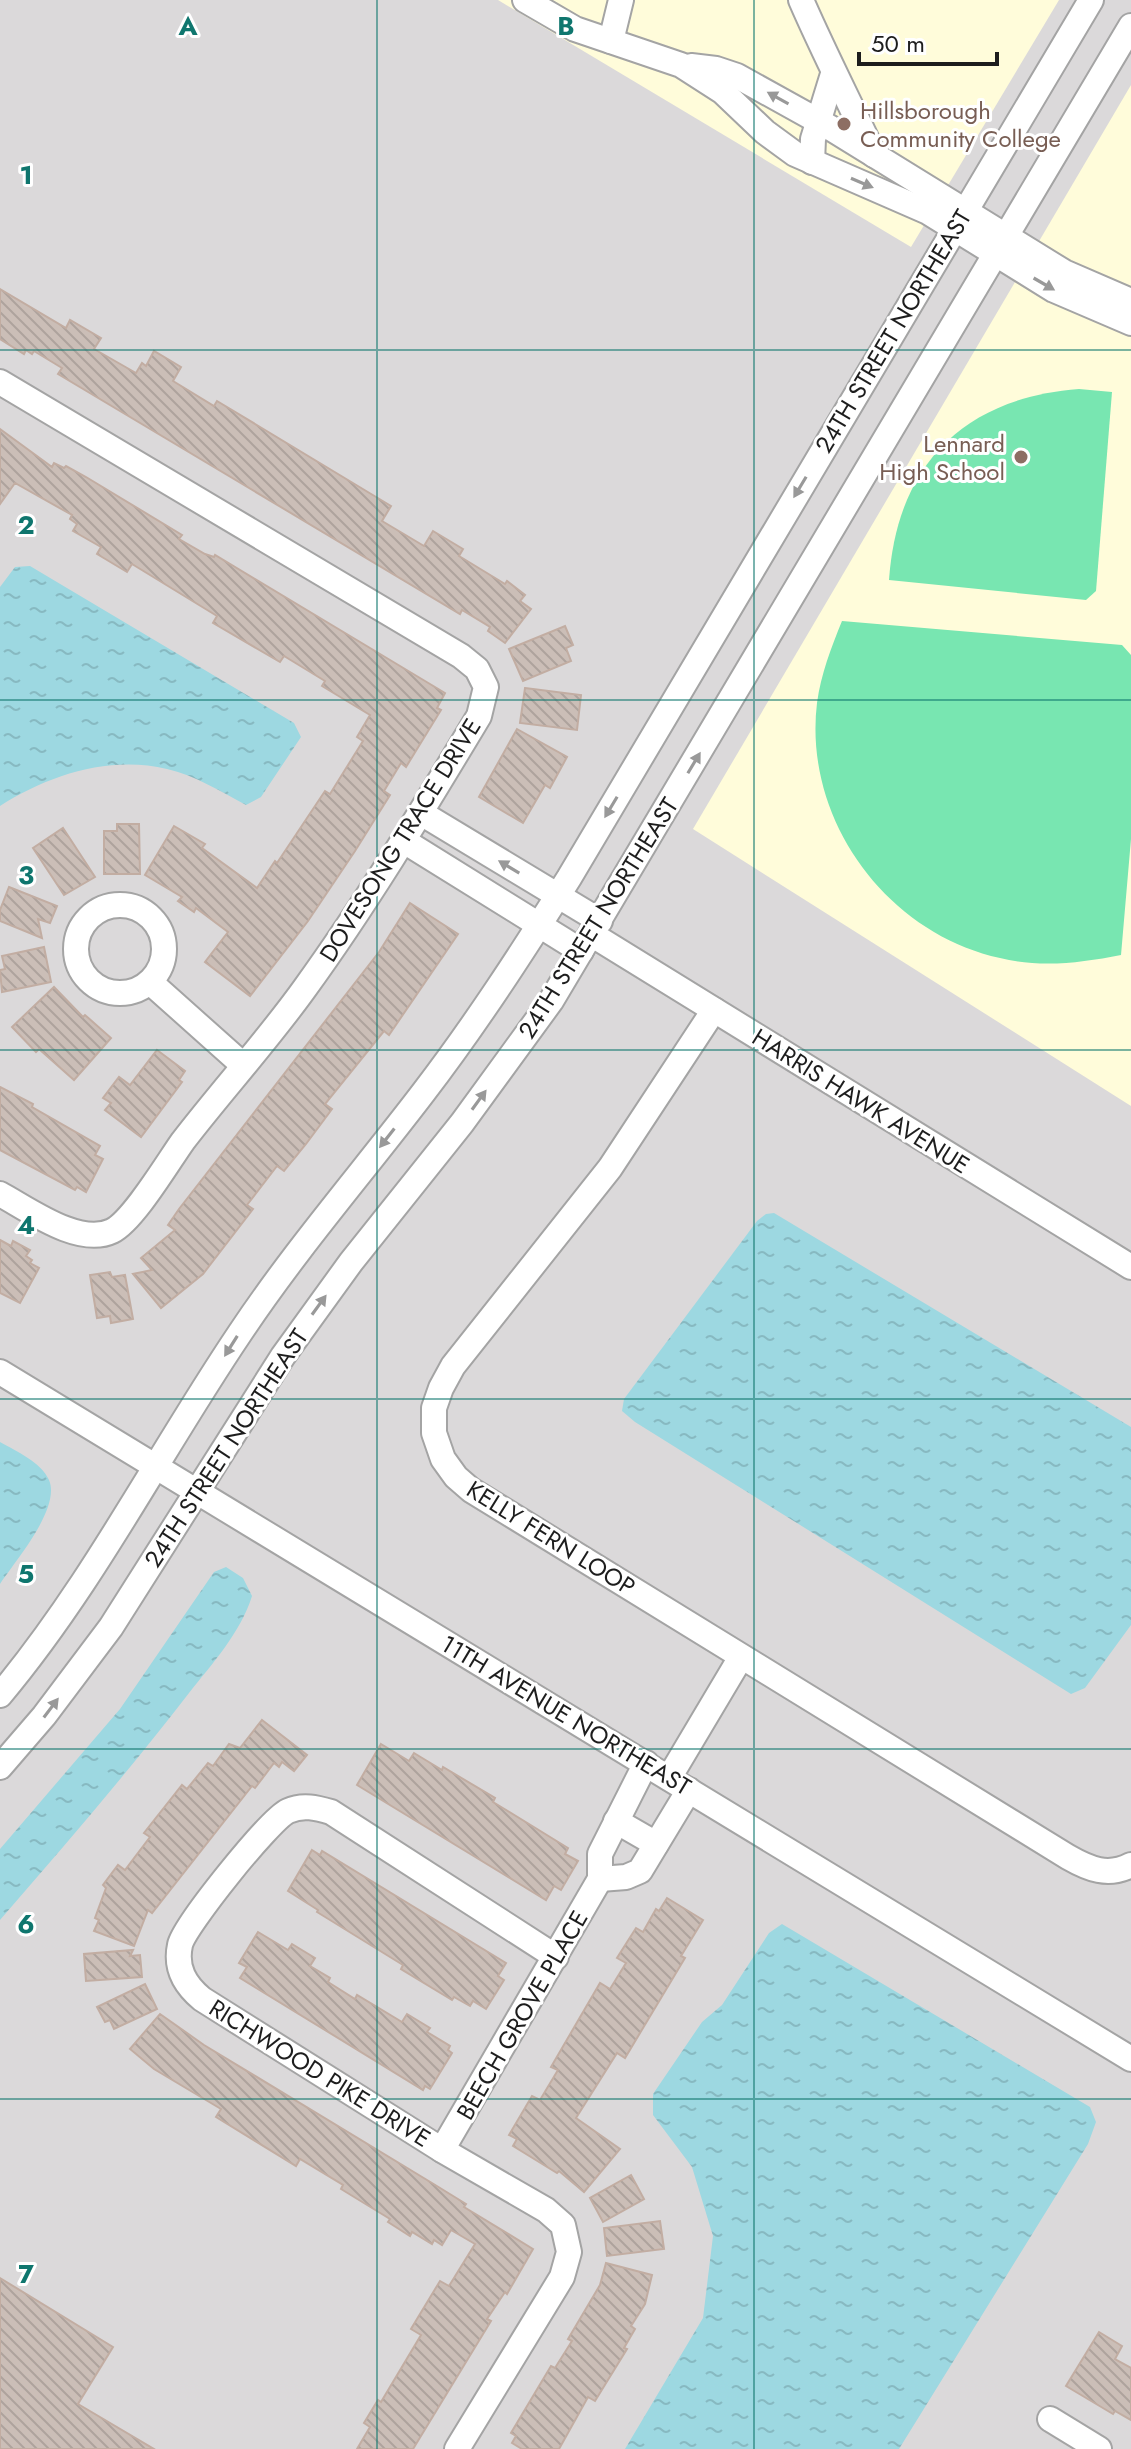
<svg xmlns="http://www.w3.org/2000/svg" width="1131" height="2449" viewBox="0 0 1131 2449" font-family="Jost,sans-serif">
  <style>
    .residential { fill: #dbd9da }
    .education { fill: #fffcda }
    .pitch { fill: #78e6b1 }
    .water { fill: url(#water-ripples) }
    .building { fill: url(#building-back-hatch); stroke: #c2ada2; stroke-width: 2 }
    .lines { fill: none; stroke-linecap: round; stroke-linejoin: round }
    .minor-casing { stroke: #a4a4a4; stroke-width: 28 }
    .minor { stroke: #fff; stroke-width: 24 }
    .oneway { fill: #999 }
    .grid { fill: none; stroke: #0f766e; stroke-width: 2; stroke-opacity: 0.55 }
    .education-dot { fill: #8d6e63; stroke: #fff; stroke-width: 3 }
    .labels { text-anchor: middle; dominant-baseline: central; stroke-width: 6; stroke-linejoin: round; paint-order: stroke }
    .education-label { font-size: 24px; fill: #785e54; stroke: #fff; text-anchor: start }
    .street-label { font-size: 24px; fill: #1d1d1d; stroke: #fff }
    .grid-label { font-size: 26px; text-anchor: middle; font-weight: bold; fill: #0f766e; stroke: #fff; stroke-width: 6; stroke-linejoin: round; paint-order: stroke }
  </style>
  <defs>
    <pattern id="water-ripples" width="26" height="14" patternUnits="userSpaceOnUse" patternTransform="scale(2)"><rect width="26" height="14" fill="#9dd8e1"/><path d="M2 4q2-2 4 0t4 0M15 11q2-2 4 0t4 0" fill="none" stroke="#87b9c1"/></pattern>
    <pattern id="building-back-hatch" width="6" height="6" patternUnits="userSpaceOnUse" patternTransform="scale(2)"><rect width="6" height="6" fill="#cbbeb7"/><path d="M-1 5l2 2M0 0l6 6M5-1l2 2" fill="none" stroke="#aea39d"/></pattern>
  </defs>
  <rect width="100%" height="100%" fill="#efe9e1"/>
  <rect class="residential" x="0" y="0" width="1131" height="2449"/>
  <g class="education">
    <path d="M498,0h561l-148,247z"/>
    <path d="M1131,85v1021l-438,-277z"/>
  </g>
  <g class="pitch">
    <path d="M1079,389l33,3 -16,199 -10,9 -197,-20c8,-115 74,-182 190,-191z"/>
    <path d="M842,621l280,24 9,10v184l-10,116c-41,8 -80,13 -121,3 -114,-25 -197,-139 -183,-255 4,-29 14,-55 25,-82z"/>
  </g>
  <g class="water">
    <path d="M30,566l264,157 7,14 -40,60 -15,8c-24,-13 -52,-30 -79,-36 -57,-14 -119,6 -167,37v-219l15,-20z"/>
    <path d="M774,1213l357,214v198l-46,63 -14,6 -436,-272 -13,-11 2,-12 133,-178 9,-7z"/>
    <path d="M0,1442c16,9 41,20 49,38 12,28 -33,80 -49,104z"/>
    <path d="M226,1567l17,11 9,18c-11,36 -40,68 -63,97 -60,78 -124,152 -189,227v-71l120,-140 94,-137z"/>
    <path d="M782,1924l308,183 6,15 -8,22 -189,305h-274l78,-131 10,-82 -21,-69 -39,-52v-21l49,-72 20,-17 47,-72z"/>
  </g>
  <g class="building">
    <path d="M0,289l66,39 4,-8 31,18 -7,11 42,24 6,-10 4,3 8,-15 27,16 -8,14 41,25 3,-5 174,105 -9,15 42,25 9,-15 30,18 -4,7 46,28 2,-3 18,14 -5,6 11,8 -26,34 -17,-12 2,-4 -28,-17 -2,4 -402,-240 4,-6 -28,-17 -2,3 -6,-4 -2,4 -24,-15z"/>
    <path d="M0,429l52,38 2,-4 10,5 2,-2 20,11 96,58 -3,4 26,15 9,3 1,-2 230,138 -8,15 4,2 -35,57 -5,-4 -17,28 6,4 -35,56 -47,70 -58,75 -45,-34 23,-30 -32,-24 -2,4 -16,-11 4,-4 -37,-22 29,-49 31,18 -3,4 55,40 18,-27 2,2 48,-72 5,3 33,-53 -6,-4 13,-22 -48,-29 3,-5 -41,-25 -4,6 -67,-39 4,-7 -85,-52 -5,8 -30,-18 4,-7 -28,-16 4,-7 -7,-5 2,-4 -57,-32 -15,21z"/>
    <path d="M565,626l8,19 -7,3 5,13 -48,20 -14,-32z"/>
    <path d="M525,688l56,7 -4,35 -57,-7z"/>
    <path d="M517,729l50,28 -17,31 -5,-3 -22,38 -44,-26z"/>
    <path d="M117,824h22l1,50h-36v-43h13z"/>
    <path d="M63,828l32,49 -31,18 -31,-47z"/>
    <path d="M9,887l48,19 -7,17 -12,-4 4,19 -42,-17v-11z"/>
    <path d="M410,903l48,31 -69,101 -5,-4 -59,73 7,5 -26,35 -22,27 -7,-5 -30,39 6,4 -50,65 -42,34 -28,-34 19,-4 -11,-12 34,-28 -7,-5 11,-16 200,-257z"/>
    <path d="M44,947l7,35 -49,10 -2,-22 5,-1 -3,-13z"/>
    <path d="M54,987l29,30 2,-2 26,23 -37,42 -35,-31 -3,3 -24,-25z"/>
    <path d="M157,1050l28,21 -6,9 3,2 -41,55 -36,-27 6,-7 -8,-5 16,-21 11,8z"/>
    <path d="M0,1087l33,17 -1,3 68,39 -5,9 8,4 -17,33 -9,-5 -2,3 -75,-40z"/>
    <path d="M0,1240l11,6 2,-5 17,9 -4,6 6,4 -2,3 9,5 -19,35 -20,-10z"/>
    <path d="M110,1272l2,5 13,-2 8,44 -22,4 -1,-7 -13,2 -7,-43z"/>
    <path d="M262,1720l45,35 -13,16 -12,-9 -3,5 -5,-4 -19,25 -3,-2 -100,127 -4,-3 -14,36 -40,-15 5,-11 -4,-2 11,-30 -3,-3 15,-20 7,5 25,-33 -6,-4 38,-48 5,4 21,-26 5,3 16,-22 11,4z"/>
    <path d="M381,1744l28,17 5,-8 28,17 1,-3 52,31 -2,4 75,46 -3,6 13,7 -17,29 -7,-4 -8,14 -189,-115z"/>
    <path d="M312,1850l8,5 2,-4 184,112 -8,13 6,4 -18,29 -13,-8 -3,5 -16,-9 -2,3 -51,-31 2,-4 -86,-53 1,-2 -30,-19z"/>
    <path d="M667,1898l36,22 -22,36 4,2 -60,100 -8,-5 -41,65 44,31 -36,43 -25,-21 -2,2 -44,-27 4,-7 -8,-4 23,-39 8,4 18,-30 -7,-3 49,-84 10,6 16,-26 -9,-5 19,-30 7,4 13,-23 3,2z"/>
    <path d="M258,1932l30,18 4,-6 23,14 -5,8 20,12 -2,4 27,17 2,-4 45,27 5,-8 23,14 -3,4 23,14 -2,4 4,3 -22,36 -5,-3 -2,4 -183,-112 7,-11 -8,-4z"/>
    <path d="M133,1950l-3,6 10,-1 2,22 -56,4 -2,-27z"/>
    <path d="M145,1984l12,25 -43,20 -4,-9 -5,2 -8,-15z"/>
    <path d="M160,2014l44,31 228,138 34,21 -2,3 69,42 -26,45 -2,-2 -18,27 4,2 -78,128h-56l13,-22 -6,-4 14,-23 3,2 40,-67 -10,-6 29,-48 9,5 26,-42 -24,-14 -9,15 -8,-5 -2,4 -20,-12 -2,4 -22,-14 2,-3 -49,-30 2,-4 -43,-26 -4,7 -80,-49 5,-8 -67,-40 -24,-20z"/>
    <path d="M631,2175l13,24 -41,23 -13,-24z"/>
    <path d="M660,2221l4,28 -57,7 -3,-28z"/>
    <path d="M606,2263l46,12 -7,29 -14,22 4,3 -11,19 3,1 -32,52 -7,-4 -29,52h-37l-10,-6 4,-7 -5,-3 40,-67 4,2 17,-27 -4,-2 32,-54z"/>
    <path d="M0,2278l113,69 -35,57 76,45h-154z"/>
    <path d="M1099,2332l23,14 -7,13 16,9v52l-16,-9 -2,3 -47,-28z"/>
  </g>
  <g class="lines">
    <g class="minor-casing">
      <g id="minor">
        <path d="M525,0l50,29 106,36 42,27 42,40 30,22 133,58 126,78 77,33"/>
        <path d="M801,0c23,53 49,103 73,155"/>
        <path d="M611,41l10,-41"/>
        <path d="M691,66l25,3 21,7 92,51 235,145 67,29"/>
        <path d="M812,162l1,-23 20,-65"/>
        <path d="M0,382l461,274 16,13 9,18 -7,29c-56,93 -111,185 -174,272 -38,53 -82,101 -122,153 -15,21 -50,80 -71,90 -33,16 -84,-22 -112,-37"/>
        <path d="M421,813l179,108"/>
        <path d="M404,841l177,110"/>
        <circle cx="120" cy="949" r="44"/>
        <path d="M591,934l540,333"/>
        <path d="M150,982l93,83"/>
        <path d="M714,1010l-104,158 -157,198 -12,22 -7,20v25l9,26 13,18 15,13 597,367c21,12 40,20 63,8"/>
        <path d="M0,1372l1131,687"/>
        <path d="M0,1695c93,-111 159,-242 240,-362 56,-84 122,-160 183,-240 53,-69 100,-142 146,-215l522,-878"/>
        <path d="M0,1767l44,-51 67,-89 172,-271 68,-94 111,-139 89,-122 580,-975"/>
        <path d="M669,1778l72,-121"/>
        <path d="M616,1821l40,23"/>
        <path d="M600,1879l26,-2 14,-6 49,-81"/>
        <path d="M442,2150l158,-271v-25l46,-91"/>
        <path d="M1050,2419l49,30"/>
        <path d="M457,2449l105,-172 7,-25 -6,-27 -17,-15 -104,-60 -240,-151c-17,-14 -27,-31 -22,-54 4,-19 90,-126 108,-134 15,-7 29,-3 43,1l225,145"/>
      </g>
    </g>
    <use href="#minor" class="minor"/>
  </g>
  <defs><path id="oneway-solid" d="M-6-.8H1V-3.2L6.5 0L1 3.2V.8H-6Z" transform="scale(2)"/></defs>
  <g class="oneway">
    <use href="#oneway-solid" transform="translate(778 98) rotate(-151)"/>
    <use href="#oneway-solid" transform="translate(862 183) rotate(23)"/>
    <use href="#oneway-solid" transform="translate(1044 284) rotate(30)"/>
    <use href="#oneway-solid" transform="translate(800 487) rotate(121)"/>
    <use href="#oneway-solid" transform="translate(694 763) rotate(-59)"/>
    <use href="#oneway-solid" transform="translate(611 807) rotate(121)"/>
    <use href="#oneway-solid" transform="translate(509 867) rotate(-149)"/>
    <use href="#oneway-solid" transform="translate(479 1100) rotate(-54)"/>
    <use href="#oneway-solid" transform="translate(387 1138) rotate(128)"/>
    <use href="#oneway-solid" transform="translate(319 1305) rotate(-54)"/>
    <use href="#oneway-solid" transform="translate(231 1346) rotate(122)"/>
    <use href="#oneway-solid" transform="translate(51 1708) rotate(-53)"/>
  </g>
  <path class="grid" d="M377,0v2449M754,0v2449M0,350h1131M0,700h1131M0,1050h1131M0,1399h1131M0,1749h1131M0,2099h1131"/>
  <g class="education-dot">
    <circle cx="844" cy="124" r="8"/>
    <circle cx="1021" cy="457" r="8"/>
  </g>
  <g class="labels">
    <g class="education-label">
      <text x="860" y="110">Hillsborough<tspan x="860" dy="28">Community College</tspan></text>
      <text x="1005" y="443" text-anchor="end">Lennard<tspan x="1005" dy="28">High School</tspan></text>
    </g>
    <g class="street-label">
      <text transform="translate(893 331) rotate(-59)">24TH STREET NORTHEAST</text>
      <text transform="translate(400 840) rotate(-58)">DOVESONG TRACE DRIVE</text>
      <text transform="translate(598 918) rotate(-58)">24TH STREET NORTHEAST</text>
      <text transform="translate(861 1101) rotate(32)">HARRIS HAWK AVENUE</text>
      <text transform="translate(226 1448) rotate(-57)">24TH STREET NORTHEAST</text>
      <text transform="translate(551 1538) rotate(32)">KELLY FERN LOOP</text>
      <text transform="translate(566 1715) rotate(31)">11TH AVENUE NORTHEAST</text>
      <text transform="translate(522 2015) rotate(-60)">BEECH GROVE PLACE</text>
      <text transform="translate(320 2073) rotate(32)">RICHWOOD PIKE DRIVE</text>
    </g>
  </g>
  <g class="grid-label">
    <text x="188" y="35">A</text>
    <text x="566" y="35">B</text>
    <text x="26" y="184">1</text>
    <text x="26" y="534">2</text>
    <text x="26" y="884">3</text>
    <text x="26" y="1234">4</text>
    <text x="26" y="1583">5</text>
    <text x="26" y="1933">6</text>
    <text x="26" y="2283">7</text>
  </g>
  <path d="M859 52v12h138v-12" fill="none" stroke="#1d1d1d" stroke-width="4"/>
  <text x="871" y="52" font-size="24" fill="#1d1d1d" stroke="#ffffff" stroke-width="6" paint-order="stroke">50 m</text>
</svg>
